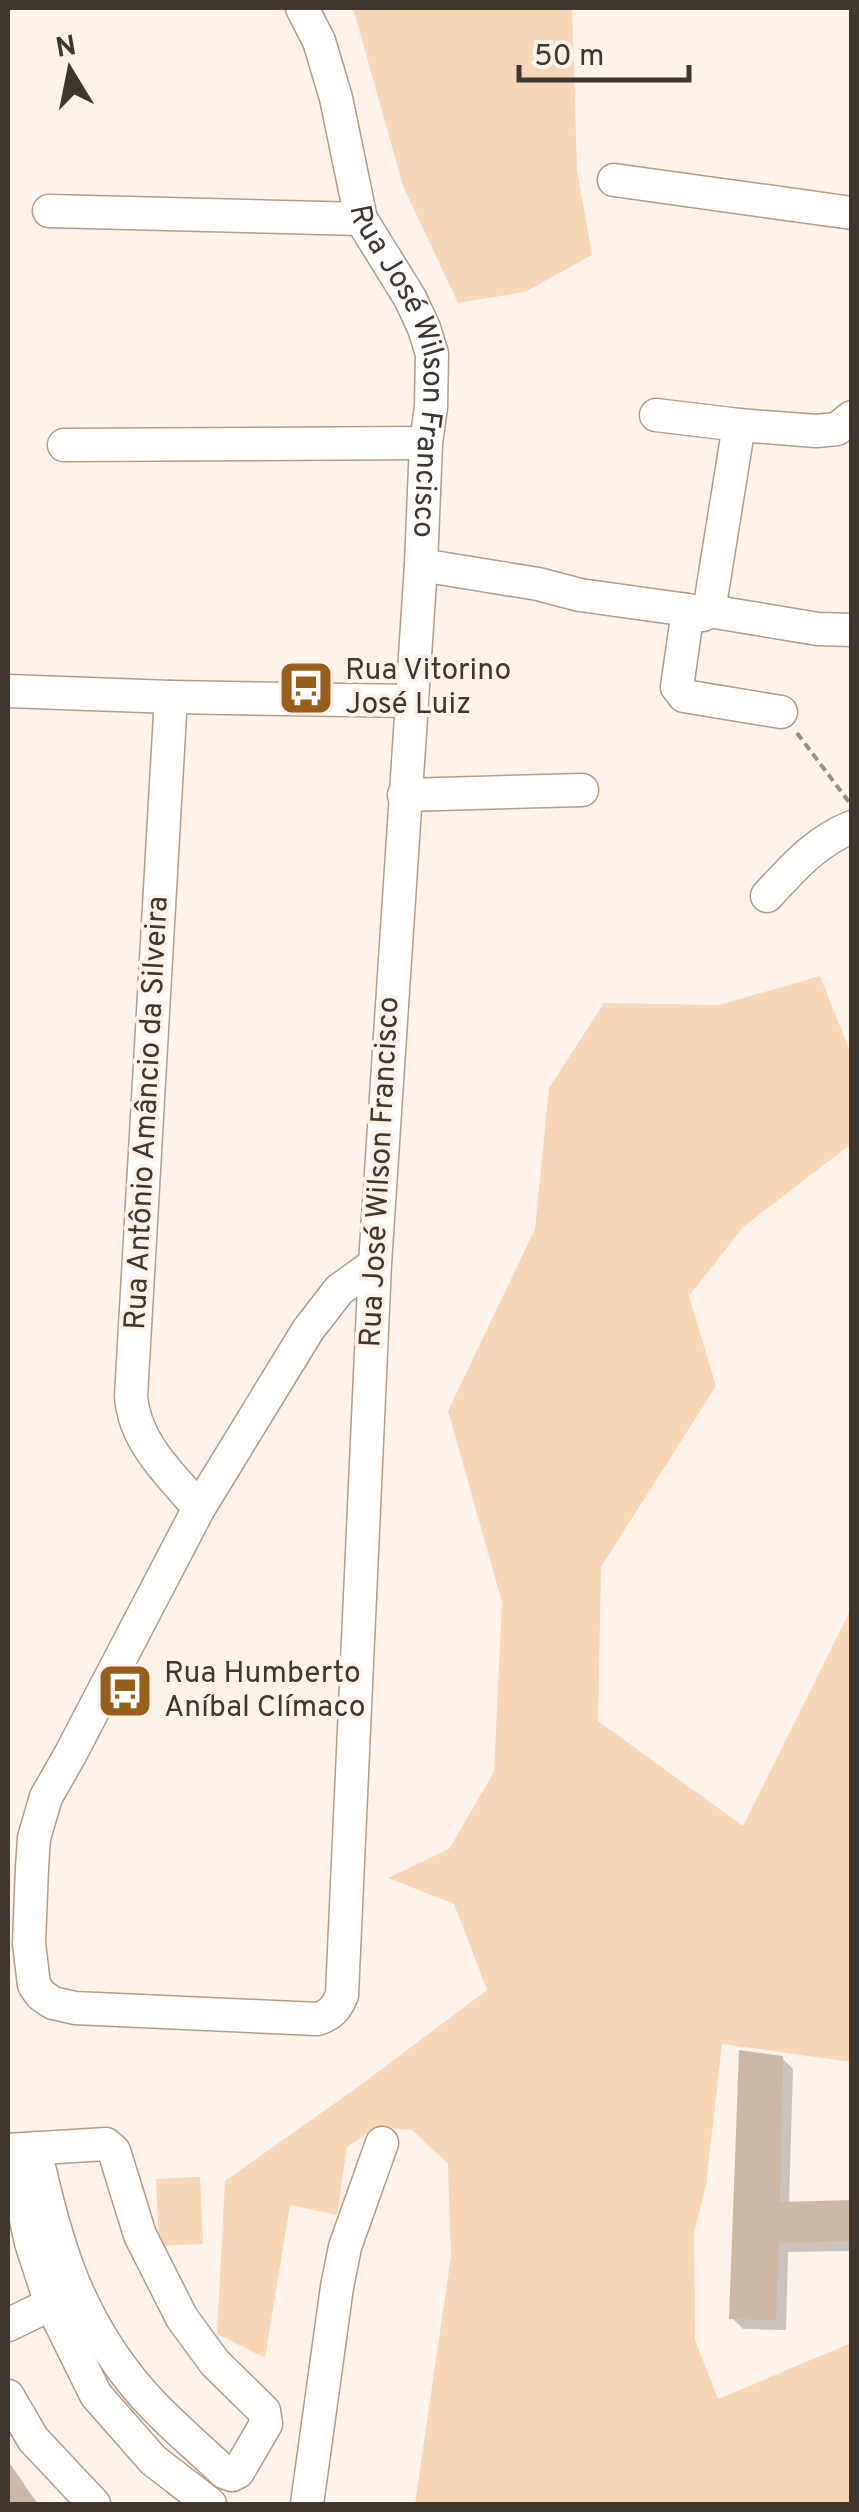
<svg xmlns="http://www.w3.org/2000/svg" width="859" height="2512" viewBox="0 0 859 2512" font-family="Overpass,sans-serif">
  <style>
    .green { fill: #f8d6b6 }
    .shadow { fill: #0003 }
    .building { fill: #ceb7a2 }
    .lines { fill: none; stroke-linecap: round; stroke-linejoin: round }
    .minor-casing { stroke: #b29c87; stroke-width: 35 }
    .path { stroke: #978e85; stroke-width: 4; stroke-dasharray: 8 5; stroke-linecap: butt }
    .minor { stroke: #fff; stroke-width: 32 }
    .labels { text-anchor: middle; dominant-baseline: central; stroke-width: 8; stroke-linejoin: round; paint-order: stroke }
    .street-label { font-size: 30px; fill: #3f362d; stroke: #fdf3eb }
    .poi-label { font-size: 30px; fill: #3f362d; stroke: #fdf3eb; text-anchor: start }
  </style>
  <rect width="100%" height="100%" fill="#fdf3eb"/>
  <g class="green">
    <path d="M353,8h219l5,162 15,85 -67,37 -67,11 -55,-117z"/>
    <path d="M820,976l31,78v90l-108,83 -54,69 27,90 -115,181 -3,154 145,105 108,-217v453l-129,-18 -16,141 -12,47 1,108 23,59 133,-56v161h-436l36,-248 -3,-92 -36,-34 -36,-3 -29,20 -10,68 -47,-10 -25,153 -48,-24 8,-153 137,-97 125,-94 -33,-86 -66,-26 61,-29 45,-77 8,-170 -54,-191 87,-182 14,-141 55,-85 115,2z"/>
    <path d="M200,2177l3,67 -44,2 -3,-67z"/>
  </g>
  <g class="shadow">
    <path d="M782,2058l11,11 -4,135 63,-1v48l-64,1 -2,78 -43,-1 -11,-11z"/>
    <path d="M8,2461l30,43h-30z"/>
  </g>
  <g class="building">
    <path d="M739,2050l44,6 -3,146 72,-2v41l-73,2 -3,77 -47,-1z"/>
    <path d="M8,2462l29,42h-29z"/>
  </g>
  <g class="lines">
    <g class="minor-casing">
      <g id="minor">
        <path id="s1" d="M302,8l17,33 17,57 25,121 49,79 14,30 8,26 -1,53 -5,36 -5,122 -46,699 -33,731c-6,14 -11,20 -25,24l-242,-11 -22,-5 -12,-8 -7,-10 -5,-42 3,-75 2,-30 12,-41 24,-42 129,-247 109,-178 31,-40 36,-26"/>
        <path d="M614,180l238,33"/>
        <path d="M49,211l312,8"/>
        <path d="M656,415l83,10 77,6 21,-2 15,-12"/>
        <path d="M64,445l362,-2"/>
        <path d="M421,565l117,19 42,11 108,15 15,5 6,-4 109,18 34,1"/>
        <path d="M688,610l-11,77 7,9 97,16"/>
        <path d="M709,611l30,-186"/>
        <path d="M8,691l163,6 240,4"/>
        <path d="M171,697l-40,700c4,46 39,77 68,111"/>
        <path d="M404,795l178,-5"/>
        <path d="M767,896c25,-27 49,-55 85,-69"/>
        <path d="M8,2150l98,-6 8,7 26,84 42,83 33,45 49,48 2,13 -28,48 -6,3 -8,-3c-27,-26 -58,-51 -83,-80 -64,-74 -86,-150 -106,-244"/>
        <path d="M11,2150l20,93 20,61 45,91 57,65 57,44"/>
        <path d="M8,2325l43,-21"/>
        <path d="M8,2396l25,43 61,65"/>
        <path d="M307,2504l30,-217 8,-40 37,-104"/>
      </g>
    </g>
    <path class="path" d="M797,733l52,69"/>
    <use href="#minor" class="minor"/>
  </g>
  <defs>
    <g id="bus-square" transform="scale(2.875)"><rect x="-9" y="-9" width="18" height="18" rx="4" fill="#985f1c" stroke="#fdf3eb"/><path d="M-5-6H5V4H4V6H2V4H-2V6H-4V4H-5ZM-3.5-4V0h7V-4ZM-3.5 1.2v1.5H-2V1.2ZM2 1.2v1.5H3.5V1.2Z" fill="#fff"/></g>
  </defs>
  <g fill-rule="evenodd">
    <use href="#bus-square" x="306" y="688"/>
    <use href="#bus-square" x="125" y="1691"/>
  </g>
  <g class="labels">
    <g class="street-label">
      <text stroke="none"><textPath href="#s1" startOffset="382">Rua José Wilson Francisco</textPath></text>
      <text transform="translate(148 1113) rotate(-87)">Rua Antônio Amâncio da Silveira</text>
      <text transform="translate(381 1172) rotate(-87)">Rua José Wilson Francisco</text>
    </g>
    <g class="poi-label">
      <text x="345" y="671">Rua Vitorino<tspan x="345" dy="34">José Luiz</tspan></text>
      <text x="164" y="1674">Rua Humberto<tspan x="164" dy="34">Aníbal Clímaco</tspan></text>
    </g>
  </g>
  <rect width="859" height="2512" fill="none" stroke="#3f362d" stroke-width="20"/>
  <g transform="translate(70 70) rotate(350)" stroke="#fdf3eb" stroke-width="8" paint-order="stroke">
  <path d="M0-8L18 38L0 25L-18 38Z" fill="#3f362d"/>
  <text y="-15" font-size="28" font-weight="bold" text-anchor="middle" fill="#3f362d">N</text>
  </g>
  <path d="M519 65v15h170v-15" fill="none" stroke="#3f362d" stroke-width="5"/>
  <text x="534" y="65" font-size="30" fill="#3f362d" stroke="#fdf3eb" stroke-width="8" paint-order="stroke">50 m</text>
</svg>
